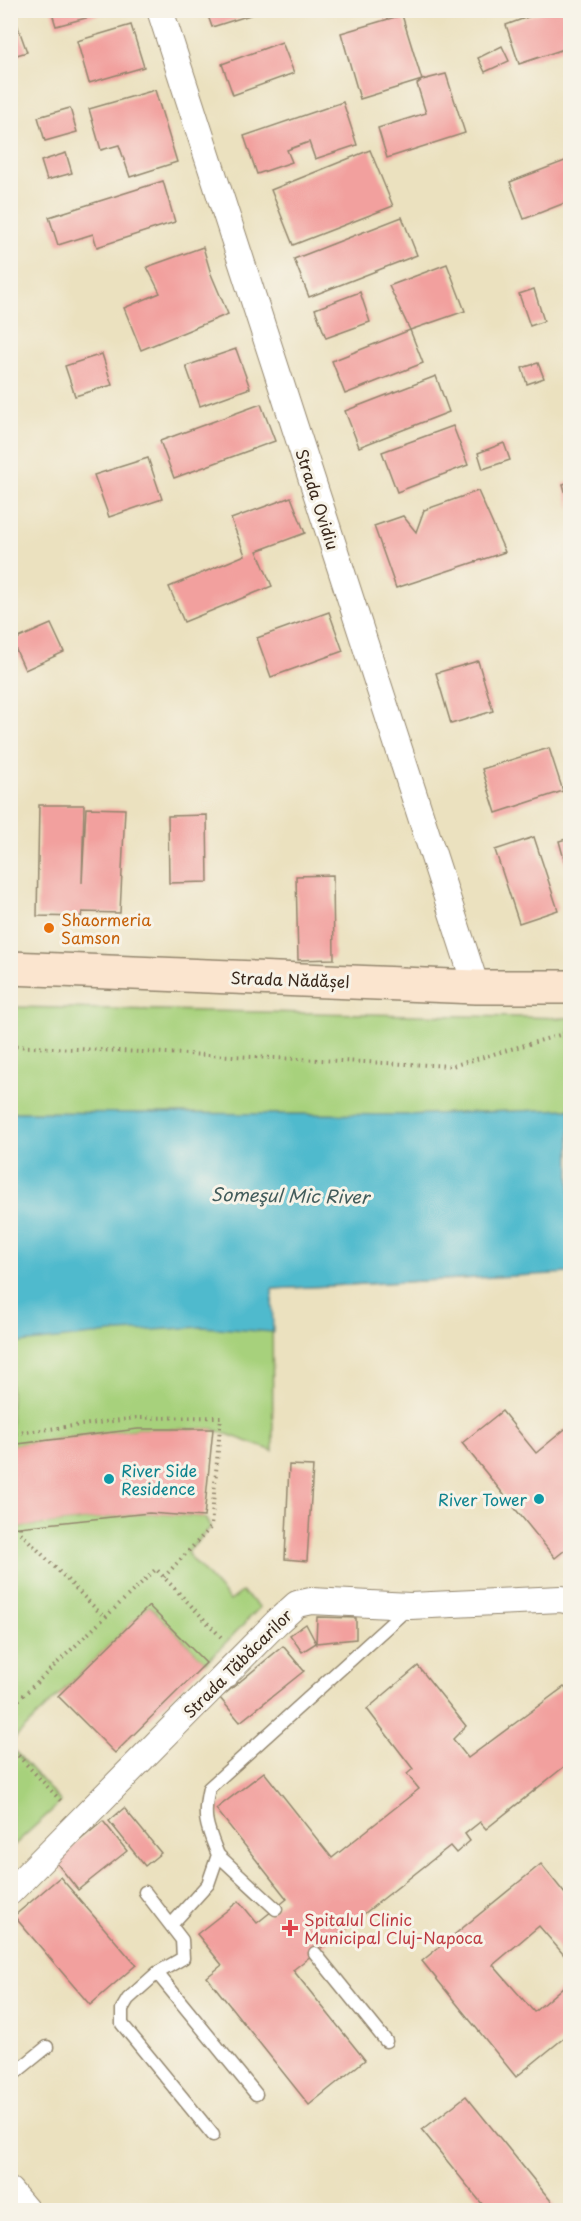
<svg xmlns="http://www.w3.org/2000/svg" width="581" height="2221" viewBox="0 0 581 2221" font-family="'Playpen Sans',sans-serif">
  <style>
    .green { fill: #a7d17c; stroke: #717e4d; stroke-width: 1.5 }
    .water { fill: #50bacd; stroke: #467276; stroke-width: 1.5 }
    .building { fill: #f2a09e }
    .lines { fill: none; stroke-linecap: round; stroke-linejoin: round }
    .lane-casing { stroke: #93866e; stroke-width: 15 }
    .street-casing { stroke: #93866e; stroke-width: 28 }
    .secondary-casing { stroke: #93866e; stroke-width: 36 }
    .path { stroke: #93866e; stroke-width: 4; stroke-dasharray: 1.5 4.5; stroke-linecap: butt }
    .lane { stroke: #fff; stroke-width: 12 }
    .street { stroke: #fff; stroke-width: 26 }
    .secondary { stroke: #fbe5cf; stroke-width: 33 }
    .food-dot { fill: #e8710a; stroke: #f7f3e8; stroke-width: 2 }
    .culture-dot { fill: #0f9aa8; stroke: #f7f3e8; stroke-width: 2 }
    .health-dot { fill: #e0444e; stroke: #f7f3e8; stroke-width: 2 }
    .labels { text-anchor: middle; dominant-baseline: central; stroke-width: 6; stroke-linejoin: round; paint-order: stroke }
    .street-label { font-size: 16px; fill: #3b2a1e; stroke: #f7f3e8 }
    .food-label { font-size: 16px; fill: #c56008; stroke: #f7f3e8; text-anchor: start }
    .culture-label { font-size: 16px; fill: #0d838f; stroke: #f7f3e8; text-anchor: start }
    .health-label { font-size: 16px; fill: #be3a42; stroke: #f7f3e8; text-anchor: start }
    .water-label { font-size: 18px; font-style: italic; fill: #425c5b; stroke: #f7f3e8 }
  </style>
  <rect width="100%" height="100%" fill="#f7f3e8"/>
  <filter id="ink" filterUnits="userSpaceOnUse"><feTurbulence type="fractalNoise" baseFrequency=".0167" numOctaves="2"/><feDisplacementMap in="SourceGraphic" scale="12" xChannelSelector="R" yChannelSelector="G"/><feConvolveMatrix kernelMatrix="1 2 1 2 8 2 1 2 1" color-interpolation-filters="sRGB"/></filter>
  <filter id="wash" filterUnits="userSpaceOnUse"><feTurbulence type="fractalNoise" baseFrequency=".008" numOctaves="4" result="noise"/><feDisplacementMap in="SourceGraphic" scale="24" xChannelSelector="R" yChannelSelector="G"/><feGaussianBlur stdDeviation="1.35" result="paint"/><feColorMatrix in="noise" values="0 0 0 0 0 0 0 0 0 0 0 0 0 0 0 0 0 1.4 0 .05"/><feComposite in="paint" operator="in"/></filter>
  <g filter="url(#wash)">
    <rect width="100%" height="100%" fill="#ebe1bf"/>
    <g class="green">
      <path d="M11,1007l559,11v91l-164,6 -395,-3z"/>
      <path d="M10,1245l467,33 -205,11 1,162 -60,-22h-75l-127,16z"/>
      <path d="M149,1513l55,4 7,10 -24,26 43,48 12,-9 18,15 -54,56 -57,-57 -138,136v-214z"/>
      <path d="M11,1747l50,55 -50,46z"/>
    </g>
    <path class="water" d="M570,1109v164l-298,16 1,43 -71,-5 -82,5 -109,12v-232l395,3z"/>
    <g id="blocks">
      <g class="building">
        <path d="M10,10h2l15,42 -17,5z"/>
        <path d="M51,10h61v1l-56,15z"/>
        <path d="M206,10h56l1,1 -51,16z"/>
        <path d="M547,10h23v37l-51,17 -13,-39z"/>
        <path d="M402,15l20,65 24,-6 19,59 -78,25 -9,-30 48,-15 -9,-29 5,-4 -62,19 -19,-66z"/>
        <path d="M131,25l13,42 -55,16 -12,-42z"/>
        <path d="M282,42l12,31 -61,22 -11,-31z"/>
        <path d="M502,46l7,15 -24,11 -7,-14z"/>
        <path d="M155,90l22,72 -47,15 -11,-32 -18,5 -12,-41z"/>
        <path d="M343,102l14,43 -42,14 -6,-17 -22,8 5,12 -35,12 -13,-38z"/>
        <path d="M70,108l7,24 -32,9 -7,-24z"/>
        <path d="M370,150l23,56 -100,39 -22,-55z"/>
        <path d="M66,153l6,20 -25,7 -6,-19z"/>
        <path d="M570,159v42l-46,18 -14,-37z"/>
        <path d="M163,181l12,41 -78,25 -4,-13 -35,11 -9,-28z"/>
        <path d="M402,217l15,38 -108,42 -15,-38z"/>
        <path d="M203,247l8,27 17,40 -87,36 -17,-42 36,-15 -13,-26z"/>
        <path d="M447,264l18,47 -55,19 -21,-44z"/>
        <path d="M534,289l10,32 -14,5 -11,-32z"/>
        <path d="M360,292l10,30 -44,16 -11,-29z"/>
        <path d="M410,330l13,33 -78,31 -13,-33z"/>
        <path d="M236,349l14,39 -50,18 -14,-40z"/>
        <path d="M102,354l10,31 -37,11 -10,-30z"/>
        <path d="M538,363l6,15 -17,6 -5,-16z"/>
        <path d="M436,376l13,36 -90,35 -14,-36z"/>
        <path d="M261,404l14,37 -101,37 -14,-37z"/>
        <path d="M453,426l15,39 -71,27 -15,-40z"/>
        <path d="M504,443l6,17 -27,9 -5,-16z"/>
        <path d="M148,458l14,41 -53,18 -15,-42z"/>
        <path d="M570,482v27l-7,-25z"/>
        <path d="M478,491l27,61 -109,36 -22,-62 29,-10 13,16 8,-22z"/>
        <path d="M291,497l14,36 -48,18 15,35 -88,36 -15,-35 76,-32 -14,-36z"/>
        <path d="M329,612l14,39 -72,26 -14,-39z"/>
        <path d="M51,624l13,28 -39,18 -13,-29z"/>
        <path d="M478,661l15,50 -42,13 -15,-51z"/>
        <path d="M549,748l14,43 -67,22 -14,-44z"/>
        <path d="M39,805h45l-2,78 4,-75 39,1 -5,104 -38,-1 -1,5 -44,-1z"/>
        <path d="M207,815l1,67 -39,1 -1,-67z"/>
        <path d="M534,837l24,73 -39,13 -24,-73z"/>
        <path d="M570,838v43l-11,-40z"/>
        <path d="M333,875l1,84 -36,1 -2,-84z"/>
        <path d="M502,1411l34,42 34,-28v121l-15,12 -93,-115z"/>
        <path d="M138,1429h75l-9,88 -55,-4 -139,15v-83z"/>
        <path d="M289,1465l24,1 -6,95 -22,-2z"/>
        <path d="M149,1606l57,57 -91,90 -57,-57z"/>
        <path d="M317,1617l39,1v21l-40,4 -14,9 -12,-17 16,-11 10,19z"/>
        <path d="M283,1646l21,25 -64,51 -20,-24z"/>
        <path d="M418,1666l48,60 -13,13 15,19 96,-71 6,6v69l-84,67 -6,-7 -15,12 5,7 -14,12 -6,-7 -157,124 72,90 -56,45 -102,-128 15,-12 -25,-31 42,-33 18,22 30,-24 -71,-90 48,-37 68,86 87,-69 -12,-15 6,-5 -46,-60z"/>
        <path d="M124,1808l37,45 -16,13 -36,-45z"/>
        <path d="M103,1821l24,30 -49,39 -23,-29z"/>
        <path d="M541,1864l29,36v62l-31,-36 -46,39 41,47 36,-31v52l-54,44 -94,-116z"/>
        <path d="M60,1877l76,88 -46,40 -76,-89z"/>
        <path d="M466,2096l89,110 -5,4h-63l-65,-80z"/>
      </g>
    </g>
  </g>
  <g filter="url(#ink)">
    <use href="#blocks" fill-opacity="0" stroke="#93866e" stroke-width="1.5"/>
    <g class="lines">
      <g class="lane-casing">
        <g id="lane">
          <path d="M218,1855l58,54"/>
          <path d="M145,1892l37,48 1,18 -26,15 99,121"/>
          <path d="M172,1924l36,-40 10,-29c-11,-28 -16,-37 -9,-67l198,-179"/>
          <path d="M315,1953l71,88"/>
          <path d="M157,1973l-29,26 -6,10v15l91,111"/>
          <path d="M10,2077l37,-30"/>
        </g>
      </g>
      <g class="street-casing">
        <g id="street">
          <path d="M160,10l316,977"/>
          <path d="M10,1892l267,-270 20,-18 14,-3 99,5 151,-7 9,2"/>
          <path d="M10,2191l16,19"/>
        </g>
      </g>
      <g class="secondary-casing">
        <path id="secondary" d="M10,968l466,19h94"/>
      </g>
      <g class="path">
        <path d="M10,1046l442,20 118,-34"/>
        <path d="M10,1434l126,-16 85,-1 -10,110 -47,50"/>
        <path d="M20,1527v5l85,86"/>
        <path d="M10,1708l146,-139 66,69"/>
        <path d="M10,1747l51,54"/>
      </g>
      <use href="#lane" class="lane"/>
      <use href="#street" class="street"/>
      <use href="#secondary" class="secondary"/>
    </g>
  </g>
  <circle class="food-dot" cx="49" cy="928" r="6"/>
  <g class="culture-dot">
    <circle cx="109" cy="1479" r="6"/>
    <circle cx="539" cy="1499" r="6"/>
  </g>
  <path class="health-dot" d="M287 1919h6v6h6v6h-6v6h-6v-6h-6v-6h6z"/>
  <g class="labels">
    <g class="street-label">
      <text transform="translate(318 499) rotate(72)">Strada Ovidiu</text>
      <text transform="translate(290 979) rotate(2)">Strada Nădășel</text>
      <text transform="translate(237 1663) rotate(-45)">Strada Tăbăcarilor</text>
    </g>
    <g class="food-label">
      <text x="61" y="919">Shaormeria<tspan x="61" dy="18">Samson</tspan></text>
    </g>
    <g class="culture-label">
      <text x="121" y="1470">River Side<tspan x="121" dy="18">Residence</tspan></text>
      <text x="527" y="1499" text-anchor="end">River Tower</text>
    </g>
    <g class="health-label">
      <text x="304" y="1919">Spitalul Clinic<tspan x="304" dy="18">Municipal Cluj-Napoca</tspan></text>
    </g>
    <g class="water-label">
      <text transform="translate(290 1195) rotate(1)">Someşul Mic River</text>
    </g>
  </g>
  <rect width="581" height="2221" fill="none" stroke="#f7f3e8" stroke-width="36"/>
</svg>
